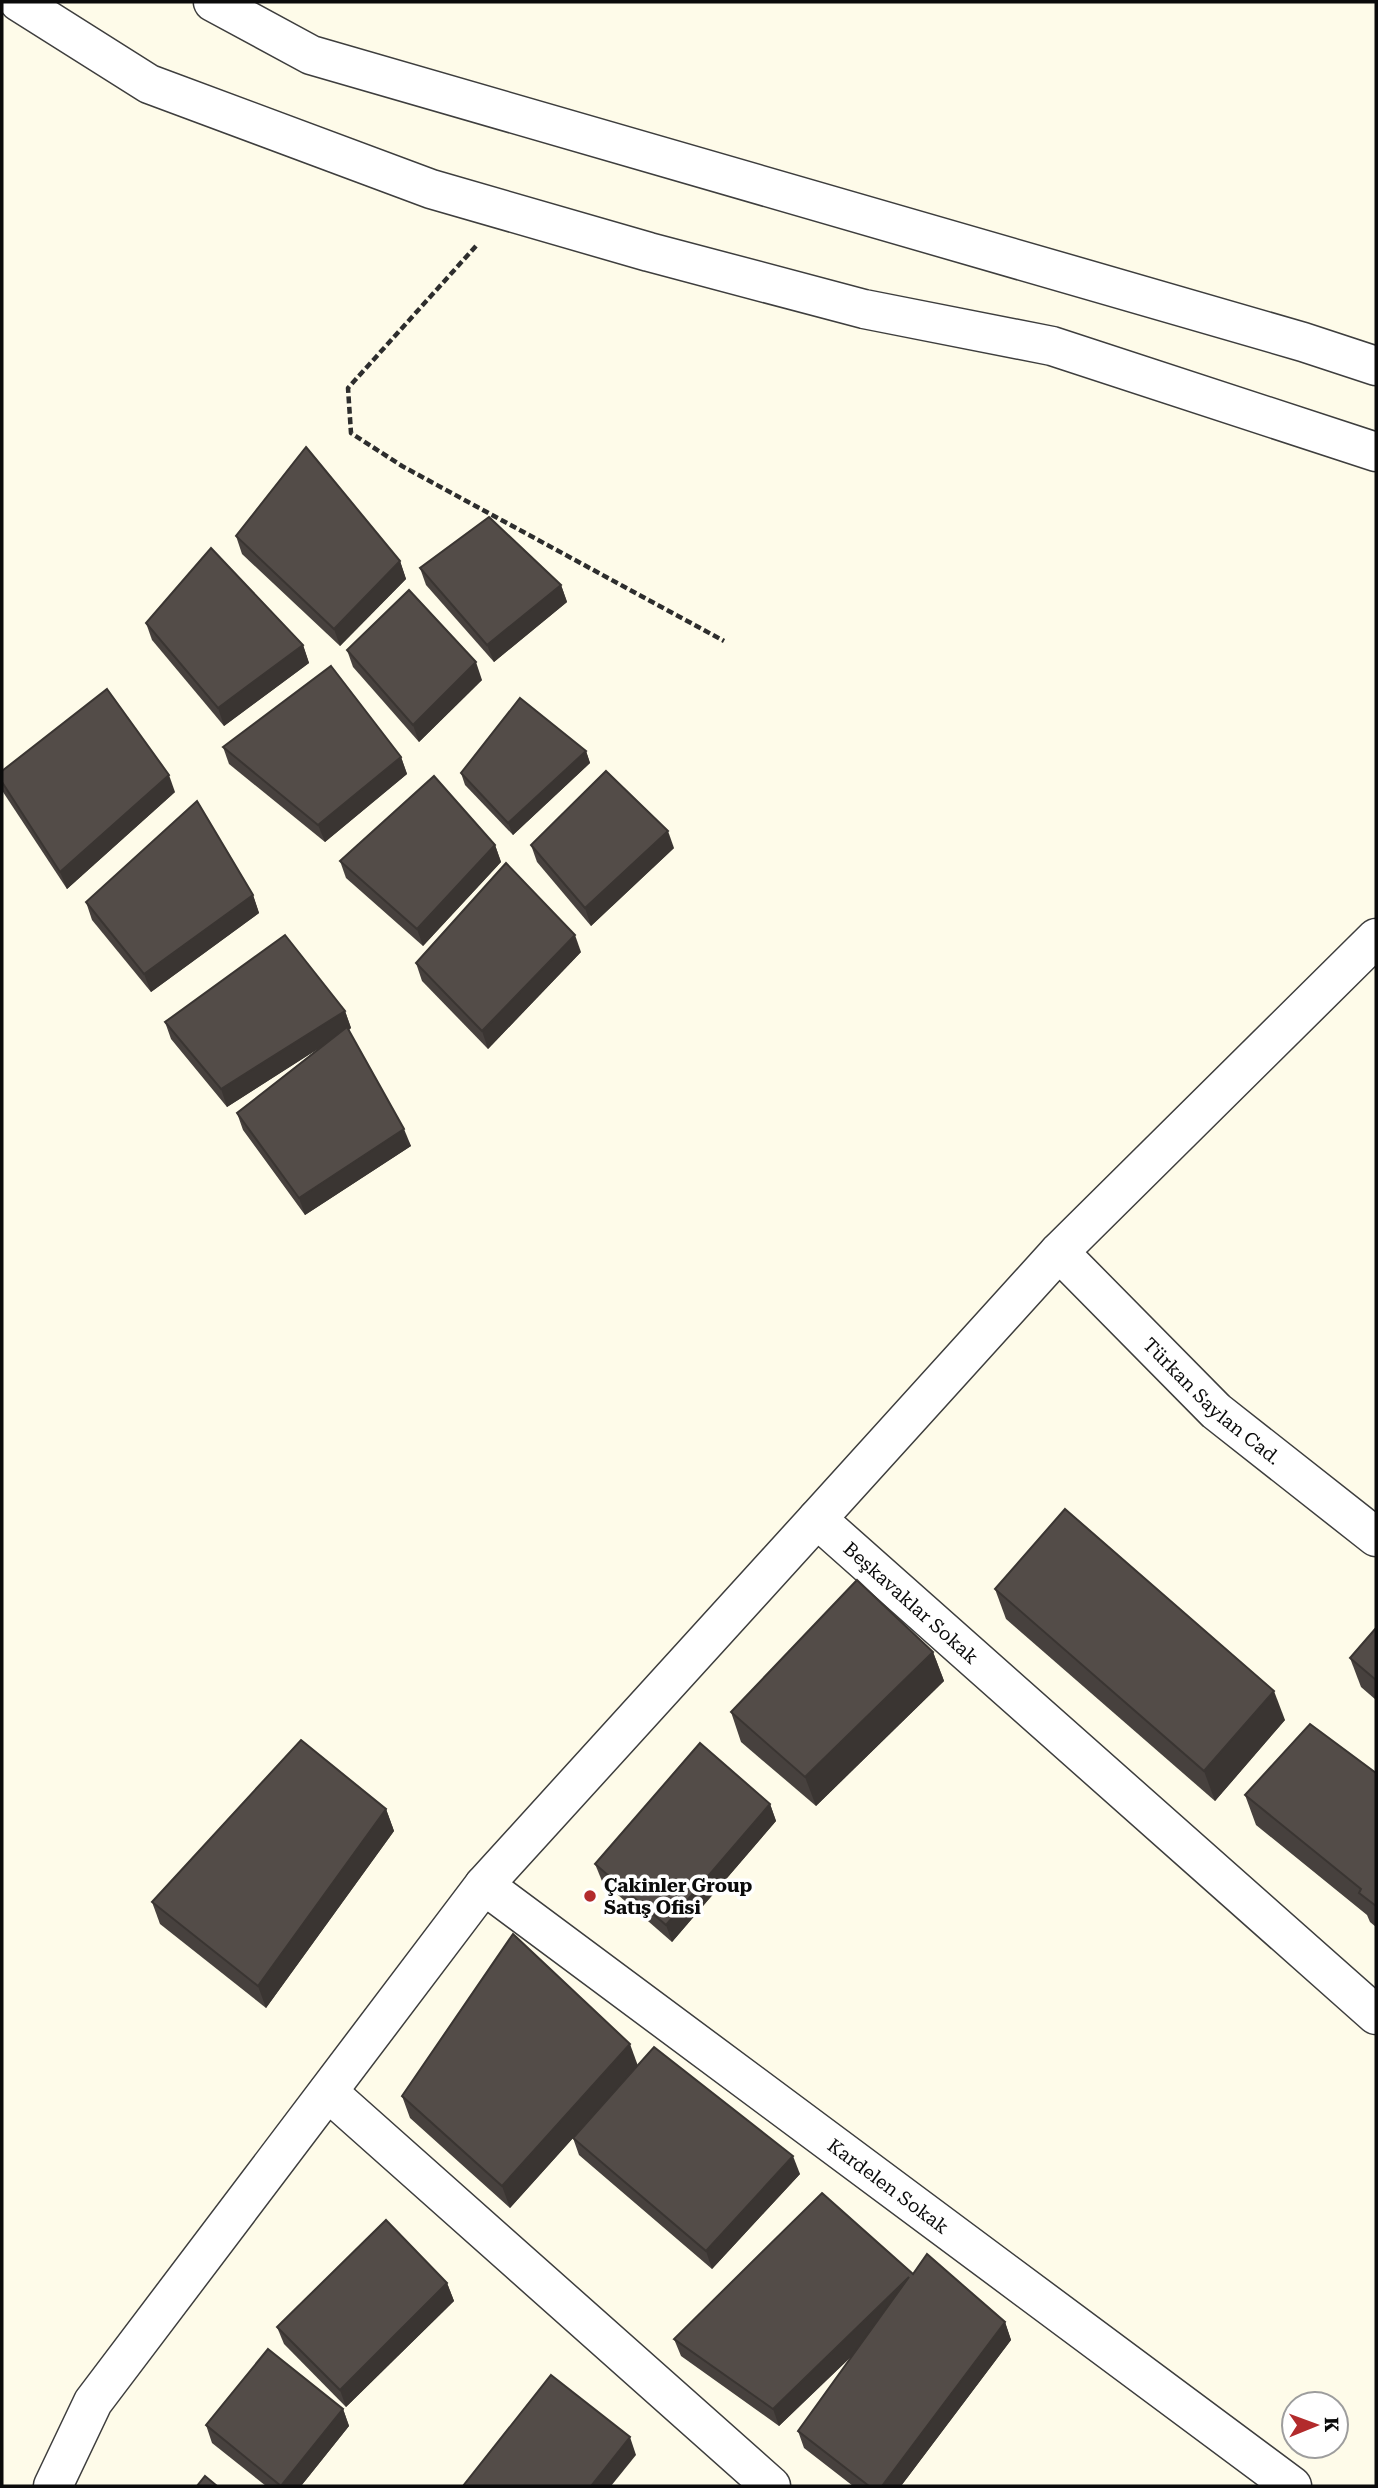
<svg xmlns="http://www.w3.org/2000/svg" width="1378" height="2488" viewBox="0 0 1378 2488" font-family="'Roboto Serif',serif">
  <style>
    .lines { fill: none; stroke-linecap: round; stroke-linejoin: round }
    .minor-casing { stroke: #3e3e3e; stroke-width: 41 }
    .path { stroke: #2d2d2d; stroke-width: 4.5; stroke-dasharray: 7 3.5; stroke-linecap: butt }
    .minor { stroke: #fff; stroke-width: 38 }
    .wall { fill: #47413e }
    .shaded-wall { fill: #3a3532 }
    .building { fill: #534c48; stroke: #3a3532; stroke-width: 2 }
    .poi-dot { fill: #b22b2c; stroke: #fff; stroke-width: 2.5 }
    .labels { text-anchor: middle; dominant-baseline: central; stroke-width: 7; stroke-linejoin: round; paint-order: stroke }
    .street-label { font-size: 19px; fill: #0b0b0b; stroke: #fff }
    .poi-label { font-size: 19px; font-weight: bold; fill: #0b0b0b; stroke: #fff; text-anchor: start }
  </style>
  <rect width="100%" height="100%" fill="#fefbe9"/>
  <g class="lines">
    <g class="minor-casing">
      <g id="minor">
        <path d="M19,2l130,82 282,105 218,63 215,57 188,37 324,106"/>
        <path d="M213,2l98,53 992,287 73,24"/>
        <path id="s1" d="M1059,1252l157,159 160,126"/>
        <path d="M817,1519l242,-267 317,-314"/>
        <path id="s2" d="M484,1885l808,601"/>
        <path d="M328,2092l443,394"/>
        <path id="s3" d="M53,2486l40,-84 391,-517 333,-366 559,496"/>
      </g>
    </g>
    <path class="path" d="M476,246l-128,142 3,45 51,33 322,175"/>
    <use href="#minor" class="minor"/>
  </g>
  <g class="wall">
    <path d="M236,536l164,25 6,18 -66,67 -98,-92z"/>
    <path d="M420,568l141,17 6,17 -73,60 -68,-77z"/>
    <path d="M146,623l157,22 6,18 -85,63 -72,-86z"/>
    <path d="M347,650l135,30 -63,62 -66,-75z"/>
    <path d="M223,747l178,10 6,17 -82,68 -96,-78z"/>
    <path d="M586,751l4,12 -77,72 -48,-50 -4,-12z"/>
    <path d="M2,771l173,21 -108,97 -64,-97 -1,-4z"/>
    <path d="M495,845l6,17 -78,84 -77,-68 -6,-17z"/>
    <path d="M531,845l143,3 -83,78 -54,-64z"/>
    <path d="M253,895l6,18 -108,79 -59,-72 -6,-18z"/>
    <path d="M581,952l-93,97 -66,-68 -6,-18z"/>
    <path d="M345,1011l6,17 -2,2 62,116 -106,69 -62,-85 -6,-17 82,-65 -92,59 -56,-68 -6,-17z"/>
    <path d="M995,1589l290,131 -70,81 -209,-182z"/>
    <path d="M1376,1628v72l-15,-13 -11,-29z"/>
    <path d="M933,1652l11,29 -128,125 -75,-64 -10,-30z"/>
    <path d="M1376,1773v154l-6,-5 -3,-7 -111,-90 -11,-30z"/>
    <path d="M770,1804l6,17 -104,121 -70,-61 -7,-17z"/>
    <path d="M386,1809l8,22 -128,177 -106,-84 -8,-22z"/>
    <path d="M637,2065l163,109 -88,95 -133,-114 -6,-17 -63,70 -100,-90 -8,-22z"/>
    <path d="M913,2274l92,48 6,18 -110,146h-48l-49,-38 -6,-17 54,-75 -73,70 -98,-70 -7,-17z"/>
    <path d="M447,2283l7,18 -108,106 -62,-63 -7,-17z"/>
    <path d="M343,2409l6,17 -48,60h-35l-54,-43 -6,-18z"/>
  </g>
  <g class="shaded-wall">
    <path d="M400,561l6,18 -66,67 -6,-17z"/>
    <path d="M561,585l6,17 -73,60 -7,-17z"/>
    <path d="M303,645l6,18 -85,63 -6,-18z"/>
    <path d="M476,662l6,18 -63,62 -6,-17z"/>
    <path d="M586,751l4,12 -77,72 -5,-12z"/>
    <path d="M401,757l6,17 -82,68 -7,-17z"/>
    <path d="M169,775l6,17 -108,97 -7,-17z"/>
    <path d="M668,831l6,17 -83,78 -6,-18z"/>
    <path d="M495,845l6,17 -78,84 -6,-17z"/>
    <path d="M253,895l6,18 -108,79 -7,-18z"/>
    <path d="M575,935l6,17 -93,97 -6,-18z"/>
    <path d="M345,1011l6,17 -124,79 -6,-18z"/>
    <path d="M404,1129l7,17 -106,69 -6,-17z"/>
    <path d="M933,1652l11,29 -128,125 -11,-29z"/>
    <path d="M1274,1691l11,29 -70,81 -11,-30z"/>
    <path d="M770,1804l6,17 -104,121 -6,-17z"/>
    <path d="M386,1809l8,22 -128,177 -8,-22z"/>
    <path d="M630,2044l8,22 -128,142 -8,-22z"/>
    <path d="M793,2156l7,18 -88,95 -6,-18z"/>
    <path d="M909,2277l7,17 -137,132 -6,-17z"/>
    <path d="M447,2283l7,18 -108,106 -6,-17z"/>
    <path d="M1005,2322l6,18 -110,146h-19z"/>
    <path d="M343,2409l6,17 -48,60h-20z"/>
    <path d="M630,2437l6,18 -25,31h-20z"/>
  </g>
  <g class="building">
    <path d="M306,447l94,114 -66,68 -98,-93z"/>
    <path d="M489,517l72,68 -74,60 -67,-77z"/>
    <path d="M211,548l92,97 -85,63 -72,-85z"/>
    <path d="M409,590l67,72 -63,63 -66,-75z"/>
    <path d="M331,666l70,91 -83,68 -95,-78z"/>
    <path d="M107,689l62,86 -109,97 -58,-90v-11z"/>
    <path d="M520,698l66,53 -78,72 -47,-50z"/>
    <path d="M606,771l62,60 -83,77 -54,-63z"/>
    <path d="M434,776l61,69 -78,84 -77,-68z"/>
    <path d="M197,801l56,94 -109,79 -58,-72z"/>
    <path d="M506,863l69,72 -93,96 -66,-68z"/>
    <path d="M285,935l60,76 -124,78 -56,-67z"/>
    <path d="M347,1027l57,102 -105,69 -62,-85z"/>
    <path d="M1065,1509l209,182 -70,80 -209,-182z"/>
    <path d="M857,1580l76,72 -128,125 -74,-65z"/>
    <path d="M1376,1628v52l-26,-22z"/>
    <path d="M1310,1724l66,49v133l-17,-13 2,-4 -116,-94z"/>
    <path d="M301,1740l85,69 -128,177 -106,-84z"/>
    <path d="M700,1743l70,61 -104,121 -71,-61z"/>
    <path d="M513,1934l117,110 -128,142 -100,-90z"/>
    <path d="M654,2047l139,109 -87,95 -133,-113z"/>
    <path d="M822,2193l91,81 14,-20 78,68 -123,164h-13l-71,-55 111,-154 -136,132 -99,-70z"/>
    <path d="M386,2220l61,63 -107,107 -63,-63z"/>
    <path d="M268,2349l75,60 -62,77 -75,-61z"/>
    <path d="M551,2375l79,62 -39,49h-128z"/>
    <path d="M205,2476l12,10h-20z"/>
  </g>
  <circle class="poi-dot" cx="590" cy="1896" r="7"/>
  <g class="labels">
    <g class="street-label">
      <text stroke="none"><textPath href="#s1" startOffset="214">Türkan Saylan Cad.</textPath></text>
      <text stroke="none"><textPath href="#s3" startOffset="1362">Beşkavaklar Sokak</textPath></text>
      <text stroke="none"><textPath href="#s2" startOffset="504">Kardelen Sokak</textPath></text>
    </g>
    <g class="poi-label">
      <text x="604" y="1885">Çakinler Group<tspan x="604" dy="22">Satış Ofisi</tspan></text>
    </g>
  </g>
  <rect width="1378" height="2488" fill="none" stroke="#0b0b0b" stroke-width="7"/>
  <g transform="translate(1315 2425) rotate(89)"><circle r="33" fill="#ffffff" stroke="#9d9d9d" stroke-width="2"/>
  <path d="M0-5L12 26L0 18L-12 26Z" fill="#b22b2c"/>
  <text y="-10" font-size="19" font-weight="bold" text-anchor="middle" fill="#0b0b0b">K</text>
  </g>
</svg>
